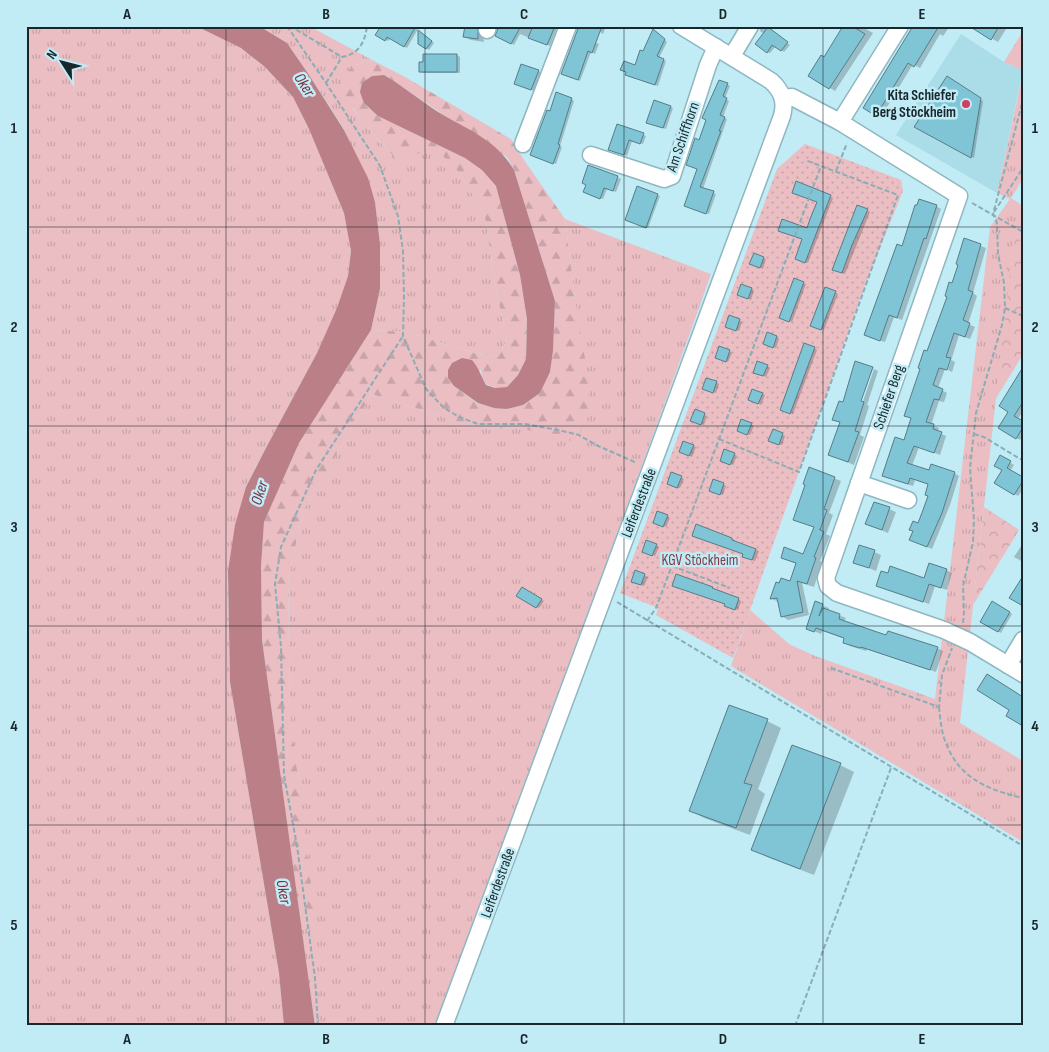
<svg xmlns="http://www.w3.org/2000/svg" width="1049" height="1052" viewBox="0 0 1049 1052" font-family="'Sofia Sans Condensed',sans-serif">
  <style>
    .built { fill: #abdde9 }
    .grass { fill: url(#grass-tufts) }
    .forest { fill: url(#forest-firs); fill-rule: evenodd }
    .park { fill: url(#park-crowns) }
    .garden { fill: url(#garden-dots) }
    .water { fill: #bb7f87 }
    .shadow { fill: #0003 }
    .building { fill: #7fc5d6; stroke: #577d87 }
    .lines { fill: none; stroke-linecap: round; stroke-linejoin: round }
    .minor-casing { stroke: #8eb7c1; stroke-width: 19 }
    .path { stroke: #8badb5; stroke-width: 2; stroke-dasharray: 5 2.5; stroke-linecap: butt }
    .minor { stroke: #fff; stroke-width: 16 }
    .grid { fill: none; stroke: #17272b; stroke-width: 1; stroke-opacity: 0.55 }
    .poi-dot { fill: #ce3e5f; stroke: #c1ebf5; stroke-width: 2 }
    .labels { text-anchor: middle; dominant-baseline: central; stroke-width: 5; stroke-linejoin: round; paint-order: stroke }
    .poi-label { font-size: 15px; font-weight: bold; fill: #17272b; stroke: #c1ebf5; text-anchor: end }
    .street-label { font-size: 15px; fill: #17272b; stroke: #c1ebf5 }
    .park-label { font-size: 15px; fill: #863b48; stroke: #c1ebf5 }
    .water-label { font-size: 16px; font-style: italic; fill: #7b313e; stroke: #c1ebf5 }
    .neatline { fill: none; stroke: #17272b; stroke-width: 2 }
    .grid-label { font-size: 16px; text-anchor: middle; font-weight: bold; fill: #17272b }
  </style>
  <defs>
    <pattern id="grass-tufts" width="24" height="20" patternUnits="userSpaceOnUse" patternTransform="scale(1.25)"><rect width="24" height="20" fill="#eabec2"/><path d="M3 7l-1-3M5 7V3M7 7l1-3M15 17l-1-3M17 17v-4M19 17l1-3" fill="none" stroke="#c8a3a7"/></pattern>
    <pattern id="forest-firs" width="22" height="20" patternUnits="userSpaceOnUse" patternTransform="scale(1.25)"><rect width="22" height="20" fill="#eabec2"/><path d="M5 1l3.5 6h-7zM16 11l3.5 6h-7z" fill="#c8a3a7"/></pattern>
    <pattern id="park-crowns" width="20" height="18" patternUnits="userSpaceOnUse" patternTransform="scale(1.25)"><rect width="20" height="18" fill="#eabec2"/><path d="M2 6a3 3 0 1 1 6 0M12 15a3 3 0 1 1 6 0" fill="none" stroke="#c8a3a7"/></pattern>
    <pattern id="garden-dots" width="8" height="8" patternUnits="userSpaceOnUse" patternTransform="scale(1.25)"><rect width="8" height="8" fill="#eabec2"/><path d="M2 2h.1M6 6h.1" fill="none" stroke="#c8a3a7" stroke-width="1.8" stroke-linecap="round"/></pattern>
  </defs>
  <rect width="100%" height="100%" fill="#c1ebf5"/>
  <path class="built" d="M961,34l43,28 19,8 -26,123 -101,-58z"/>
  <g class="grass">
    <path d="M26,26h170l45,22 24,19 28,30 16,32 35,84 7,38 -3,25 -10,32 -21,45 -50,93 -21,41 -18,84 2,111 49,291 5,53h-258z"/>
    <path d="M259,26h50l63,34 -20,6 1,43 26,32 18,18 39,-11 25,26 24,43 12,78 10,44 -8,17 -21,-2 -72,-22 -35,-2 9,-41v-45l-5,-42 -31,-73 -35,-54 -22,-32z"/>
    <path d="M1023,31v39l-19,-8z"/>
    <path d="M1023,73v106l-12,19 12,8v148l-27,44 -36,325 63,38v81l-292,-176 19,-56 39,34 26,12 120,43 55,-472 20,-28 -13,-6z"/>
    <path d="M565,219l146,55c-89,251 -185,501 -276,752h-120l-16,-115 16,15 -25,-213 -2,-133 15,-69 69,-117 106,34 46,1 52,12 -1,-143z"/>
  </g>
  <path class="forest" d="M372,60l33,17 106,62 15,24 39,56 10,79 14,85 -1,33 -12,26 -52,-13 -46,-1 -106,-34 -69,117 -15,69 2,132 26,215 -17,-16 -37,-271 -1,-74 3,-44 35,-79 72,-113 35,2 72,22 21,2 8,-17 -10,-44 -12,-78 -24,-43 -25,-25 -39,10c-23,-22 -42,-46 -59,-74l14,-19zM384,75l123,82 7,13 41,131 -2,50 -3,21 -10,21 -17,12 -16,4 -13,-1 -17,-5 -23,-17 27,-16 1,7 4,7 9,4 12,-1 11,-12 8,-16 1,-40 -7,-44 -24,-89 -14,-16 -17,-12 -87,-42 -14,-13 8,-27z"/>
  <g class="park">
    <path d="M1014,237l9,5v112l-27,44z"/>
    <path d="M984,507l35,23 -46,75z"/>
  </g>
  <path class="garden" d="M805,144l96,36 2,11 -38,94 -132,373 -77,-43 2,-7 -38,-15 157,-424z"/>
  <g class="water">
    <path d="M196,26h63l28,17 22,32 35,55 24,48 7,24 5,42v45l-9,41 -72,113 -35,79 -3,44 1,74 53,386h-31l-5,-53 -49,-291 -2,-111 7,-46 11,-38 21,-41 50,-93 20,-45 11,-32 3,-25 -7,-38 -35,-84 -16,-32 -28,-30 -24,-19z"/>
    <path d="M384,75c17,10 32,22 48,33 30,20 63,29 82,62l41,131 -2,50 -3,21 -10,21 -17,12 -16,4 -13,-1 -16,-5 -24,-17 -6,-8v-8l4,-7 10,-5 10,2c8,10 8,14 14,25l9,3 12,-1 11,-12 8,-16 1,-40 -7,-44 -24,-89 -14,-16 -17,-12 -87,-42 -14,-13 -4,-11 2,-9 10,-7z"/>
  </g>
  <g class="shadow">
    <path d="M414,26l4,3 -11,19 -16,-10 -3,3 -11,-6z"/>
    <path d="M466,26h20l-3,6 1,10 -13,-2 -7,-3z"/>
    <path d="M501,26h52l4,2 -7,18 -30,-12 -6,11 -17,-10z"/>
    <path d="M591,26h15l-3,8z"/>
    <path d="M760,26h12l-3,4 21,15 -6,7 -8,-6 -6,7 -3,-1 -3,-18 -4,-3z"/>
    <path d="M844,26h24l-2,3 7,4 -38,58 -25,-15 15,-18z"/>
    <path d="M916,26h34l-7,10 -3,-2 -20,34 -7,-4 -32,53 -17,-10z"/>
    <path d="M980,26h28l-10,16 -21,-12z"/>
    <path d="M420,32l14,11 -5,7 -9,-7z"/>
    <path d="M656,32l11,10 -8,16 7,3 -8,25 -28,-10z"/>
    <path d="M577,35l22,9 -4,10 -4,-2 -11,29 -15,-6z"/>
    <path d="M424,55h33l3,2v16h-37l-3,-1 4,-9z"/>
    <path d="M538,71l3,2 -7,18 -16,-6z"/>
    <path d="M947,78l36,23 -9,57 -58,-32z"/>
    <path d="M727,84l3,2 -5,12 4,3 -6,16 4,2 -24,70 13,5 -7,20 -21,-7 11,-38v-28z"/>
    <path d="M571,99l3,2 -14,45 2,1 -6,17 -22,-8 16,-44z"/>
    <path d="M670,107l3,1 -7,21 -16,-5z"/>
    <path d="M618,126l28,10 -3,8 -11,-3 -5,15 -15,-5z"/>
    <path d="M589,166l32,13 -5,13 -9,-3 -4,10 -16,-6z"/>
    <path d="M657,195l3,1 -12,32 -19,-7z"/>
    <path d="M830,196l3,2 -25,65 -9,-3 8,-30 11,-29z"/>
    <path d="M936,206l5,3 -39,111 -8,-3 -9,25 -14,-4 -5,-3 37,-87z"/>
    <path d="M867,210l3,2 -25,62 -9,-3z"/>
    <path d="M965,240l21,8 -13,45 4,3 -9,28 7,3 -5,12 -11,-4 -7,23h-3l-11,30 9,5 -3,9 -5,-1 -8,24 8,3 -2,4 9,4 -6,19 -21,-8 -7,19 18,6 24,1 5,3 -9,29 -18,44 -16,-7 3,-17 10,-29 1,-11 -15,-5 -2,6 -25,-8 16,-36 8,-23 -6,-4 47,-130z"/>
    <path d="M754,254l12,5 -3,10 -9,-4z"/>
    <path d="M803,283l3,1 -14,38 -9,-3z"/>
    <path d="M751,289l3,1 -3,10 -10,-4z"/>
    <path d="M835,292l3,2 -14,36 -9,-3z"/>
    <path d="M739,320l3,2 -3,9 -10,-3z"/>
    <path d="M768,334l11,5 -3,9 -9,-3z"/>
    <path d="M814,348l3,2 -24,64 -9,-3z"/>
    <path d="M729,351l3,2 -4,9 -9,-3z"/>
    <path d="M951,360l4,2 -3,10 -4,-2z"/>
    <path d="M767,366l3,2 -4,9 -9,-3z"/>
    <path d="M874,369l4,2 -11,34 2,1 -9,29 4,2 -10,28 -24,-10 11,-32 -7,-4 24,-13 3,1z"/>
    <path d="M1023,376v35l-5,8 5,3v14l-3,4 -20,-12 9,-17z"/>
    <path d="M716,382l3,2 -3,9 -10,-3z"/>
    <path d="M762,394l3,1 -4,10 -9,-4z"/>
    <path d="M695,411l12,5 -3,9 -9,-3z"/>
    <path d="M751,424l3,2 -4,9 -9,-3z"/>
    <path d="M773,431l12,5 -3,9 -9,-3z"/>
    <path d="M693,446l3,1 -4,10 -9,-4z"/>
    <path d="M734,454l3,2 -4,9 -9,-3z"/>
    <path d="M1001,457l13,8 -4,6 13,7v16l-2,-2 -3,4 -22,-14 7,-12z"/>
    <path d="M810,469l31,12 -12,32 4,2 -7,19 4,2 -10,25 2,1 -8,25 -12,-4 7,32 -21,5 -6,-4 -3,-14 -7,-3 19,-17 6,-18 -15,-6 22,-3 11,-27 -21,-9 13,-34z"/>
    <path d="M681,477l3,2 -4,9 -9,-3z"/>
    <path d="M723,484l3,2 -3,9 -10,-3z"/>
    <path d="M874,503l22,9 -8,21 -21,-9z"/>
    <path d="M667,516l3,2 -4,9 -9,-3z"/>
    <path d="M696,537l36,2 3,1 -1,2 25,9 -4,10 -9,-3 -2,-4z"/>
    <path d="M1023,543v19l-9,-5z"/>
    <path d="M656,545l3,2 -4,9 -9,-3z"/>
    <path d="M860,546l21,9 -5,16 -22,-9z"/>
    <path d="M946,570l6,3 -5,17 -12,-4 -6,18 -52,-18 48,-6z"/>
    <path d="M636,572l12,5 -4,9 -9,-3z"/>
    <path d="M522,588l22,13 -5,7 -21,-12z"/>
    <path d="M738,599l3,2 -3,9 -10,-3z"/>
    <path d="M816,603l13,5 -1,3 18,7 -2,4 43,14 50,12 6,3 -7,21 -69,-23 -1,2 -16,-5 -6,-4 2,-3 -24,-8 -1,3 -14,-6z"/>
    <path d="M993,603l19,11 -11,19 -19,-12z"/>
    <path d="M767,721l14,7 -23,61 7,5 -15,41 -46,-17 -13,-7z"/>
    <path d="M840,765l14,7 -40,103 -47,-18 -14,-8z"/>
  </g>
  <g class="building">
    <path d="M381,26h35l-12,21 -17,-10 -2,4 -10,-6z"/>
    <path d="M465,26h13v13l-15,-2z"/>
    <path d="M499,26h22l-10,18 -16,-8z"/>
    <path d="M533,26h22l-8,19 -19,-7z"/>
    <path d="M579,26h23l-10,27 -4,-2 -10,29 -17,-6z"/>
    <path d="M843,26h9l13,8 -36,55 -21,-13 13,-21 3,2z"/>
    <path d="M913,26h26l-25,41 -6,-4 -32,53 -13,-8z"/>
    <path d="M969,26h30l-8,14z"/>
    <path d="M768,27l20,15 -7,9 -9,-6 -5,8 -12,-9z"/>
    <path d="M653,29l12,10 -8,17 7,3 -9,26 -30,-10 1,-3 -6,-2 4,-9 11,4 5,-15 3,1z"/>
    <path d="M418,30l14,11 -6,8 -8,-5z"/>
    <path d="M423,54h34v18h-38v-10h4z"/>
    <path d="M521,64l18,6 -8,20 -17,-6z"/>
    <path d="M947,76l34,22 -10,60 -57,-31z"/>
    <path d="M719,80l9,3 -5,13 4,2 -7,17 5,2 -6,14h2l-21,56 14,4 -8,23 -22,-8 13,-37 -11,-4 9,-27 4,2 7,-20 -4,-2z"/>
    <path d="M556,92l16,6 -14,46 2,1 -7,19 -23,-9 17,-45 3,1z"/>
    <path d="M654,100l17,6 -8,22 -17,-5z"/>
    <path d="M617,124l27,9 -4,11 -11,-4 -5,15 -16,-5z"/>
    <path d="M588,165l30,11 -5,15 -9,-3 -4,11 -17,-7 3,-7 -4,-2z"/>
    <path d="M796,181l35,14 -26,68 -10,-4 7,-20 -24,-8 4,-12 25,9 3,-9 7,-17 -25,-9z"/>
    <path d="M637,186l21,8 -12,34 -21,-8z"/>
    <path d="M919,199l18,6 -11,34 -2,-1 -27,80 -8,-3 -9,26 -16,-6 33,-91 5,2 13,-41h2z"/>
    <path d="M857,205l11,4 -16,36 -10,28 -10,-3z"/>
    <path d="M964,238l17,6 -13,46 5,2 -10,28 7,3 -5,14 -11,-4 -8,24 5,1 -4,12 -8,-2 -6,17 10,4 -4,11 -5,-1 -8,23 8,2 -1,5 9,3 -8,21 -20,-7 -7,17 22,7 2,-6 24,8 -13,41 -15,34 -18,-7 4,-9 -4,-1 4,-9 5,2 5,-13 5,-14 -3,-1 3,-11 -18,-6 -2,6 -26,-8 13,-39 9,3 7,-22 -7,-2 16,-47 -2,-1 6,-18 3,1 20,-54 -2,-1 4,-14 3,1 6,-18 -2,-1z"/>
    <path d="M754,253l10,4 -4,11 -11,-4z"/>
    <path d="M794,278l10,4 -15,40 -10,-4z"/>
    <path d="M741,284l11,4 -4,11 -11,-4z"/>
    <path d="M825,287l11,4 -15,39 -11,-4z"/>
    <path d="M729,315l11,4 -4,12 -11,-4z"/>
    <path d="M767,332l10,4 -4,12 -10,-4z"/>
    <path d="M804,343l11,4 -25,67 -10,-4z"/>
    <path d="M719,346l11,4 -4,12 -11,-4z"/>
    <path d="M757,361l11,4 -5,11 -10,-3z"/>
    <path d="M855,361l18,6 -12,34 3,1 -9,29 4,1 -11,30 -20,-7 12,-33 -8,-2 7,-19 4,1z"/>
    <path d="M1023,367v35l-9,14 9,5v6l-7,12 -18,-11 10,-16 -9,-6z"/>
    <path d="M706,378l11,3 -4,12 -11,-4z"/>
    <path d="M752,389l11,4 -5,11 -10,-4z"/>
    <path d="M695,409l10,4 -4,12 -11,-4z"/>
    <path d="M741,419l11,4 -5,12 -10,-4z"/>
    <path d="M773,429l10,4 -4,12 -11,-4z"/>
    <path d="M683,441l11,4 -5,11 -10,-4z"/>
    <path d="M724,449l11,4 -5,12 -10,-4z"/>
    <path d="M1000,455l11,6 -4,7 16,9v4l-9,14 -20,-12 8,-13 -8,-4z"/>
    <path d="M809,467l26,10 -11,32 3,1 -7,20 -1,-1 5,3 -10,25 2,1 -9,26 -10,-3 6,31 -22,5 -4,-19 -7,1 6,-17 3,1 2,-5 9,3 6,-18 -15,-5 3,-11 19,7 11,-27 -21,-7 12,-35 -2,-1z"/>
    <path d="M671,472l11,4 -5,12 -10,-4z"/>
    <path d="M713,479l11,4 -4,12 -11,-4z"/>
    <path d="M874,502l16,5 -8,23 -17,-6z"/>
    <path d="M657,511l11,4 -5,12 -10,-4z"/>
    <path d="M696,524l36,14v2l24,9 -4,11 -10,-3 1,-3 -51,-18z"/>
    <path d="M646,540l11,4 -5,12 -10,-4z"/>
    <path d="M859,545l16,5 -6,18 -16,-5z"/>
    <path d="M929,563l18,6 -6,19 -12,-4 -6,18 -47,-16 5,-15 7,2 2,-7 34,12z"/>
    <path d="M635,570l10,4 -4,11 -10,-3z"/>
    <path d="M676,574l37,13 -1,1 27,10 -4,12 -11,-4 1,-2 -53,-18z"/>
    <path d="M1023,576v30l-14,-8z"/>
    <path d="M522,587l20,12 -6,9 -20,-12z"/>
    <path d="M815,601l8,3 -4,12 4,-8 17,6 -1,5 47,16 2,-4 50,16 -8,23 -69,-23 -1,1 -17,-5 1,-5 -28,-10 -2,4 -8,-3z"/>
    <path d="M992,601l18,11 -12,20 -18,-10z"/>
    <path d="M987,674l36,23v29l-17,-10 3,-6 -32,-20z"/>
    <path d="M729,705l39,14 -24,64 8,2 -16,43 -47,-17z"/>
    <path d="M792,745l49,18 -41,106 -49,-19z"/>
  </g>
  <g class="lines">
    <g class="minor-casing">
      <g id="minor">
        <path d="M487,30l1,-4"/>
        <path d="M732,56l18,-30"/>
        <path d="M783,98l9,-1 48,25 119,74 -133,382 2,8 9,7 107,37 26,12 53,32"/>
        <path d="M840,122l60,-96"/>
        <path d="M523,144l45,-118"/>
        <path d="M591,155l73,24 8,-3 36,-111 8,-18"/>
        <path d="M859,483l49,17"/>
        <path d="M1008,665l15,-25"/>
        <path d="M444,1026l338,-910c4,-15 0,-25 -11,-35l-90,-55"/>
      </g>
    </g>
    <g class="path">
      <path d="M287,26l39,57 54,83 18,50 5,35 1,46 -1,39 23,53 17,18 16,10 19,7h47l33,6 21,5 17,10 41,18"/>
      <path d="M290,26l52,31"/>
      <path d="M326,83l16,-26c17,-3 23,-15 25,-31"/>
      <path d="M836,171l11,-28"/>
      <path d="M972,203l51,29"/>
      <path d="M994,212l29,-44"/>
      <path d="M1005,308l18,8"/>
      <path d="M974,434l10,3 36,22h3"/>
      <path d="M719,439l80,33 99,-277 -93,-35"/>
      <path d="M672,566l58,22"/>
      <path d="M617,602l406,244"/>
      <path d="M647,621l9,-13 165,-442"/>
      <path d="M963,623l1,-11 -1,-26 10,-44 1,-22 -4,-52 6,-55 26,-88 3,-17 -1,-25 -6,-29 -1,-31 -4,-9 30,-114"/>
      <path d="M831,668l108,39 3,-32 10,-27"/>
      <path d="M939,707c1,10 2,21 5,31 13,39 41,51 79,60"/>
      <path d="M318,1026l-3,-48 -18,-132 -13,-71 -3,-128 -6,-63 6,-37 35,-77 87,-134"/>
      <path d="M795,1026l96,-258"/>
    </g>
    <use href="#minor" class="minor"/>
  </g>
  <path class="grid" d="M226,26v1000M425,26v1000M624,26v1000M823,26v1000M26,227h997M26,426h997M26,626h997M26,825h997"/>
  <circle class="poi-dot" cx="966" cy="104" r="5"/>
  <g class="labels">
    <g class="poi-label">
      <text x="956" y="95">Kita Schiefer<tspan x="956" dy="17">Berg Stöckheim</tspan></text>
    </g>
    <g class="street-label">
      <text transform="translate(683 137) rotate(-71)">Am Schiffhorn</text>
      <text transform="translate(889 397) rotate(-71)">Schiefer Berg</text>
      <text transform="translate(639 503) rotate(-69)">Leiferdestraße</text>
      <text transform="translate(498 883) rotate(-70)">Leiferdestraße</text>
    </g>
    <g class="park-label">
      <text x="700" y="560">KGV Stöckheim</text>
    </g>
    <g class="water-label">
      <text transform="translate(304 85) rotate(58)">Oker</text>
      <text transform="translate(260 493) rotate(-72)">Oker</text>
      <text transform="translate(283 892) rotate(80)">Oker</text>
    </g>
  </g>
  <rect width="1049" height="1052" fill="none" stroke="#c1ebf5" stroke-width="55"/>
  <g transform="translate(62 62) rotate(306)" stroke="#c1ebf5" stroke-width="4" paint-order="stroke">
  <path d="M0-4L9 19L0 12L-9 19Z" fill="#17272b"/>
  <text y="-8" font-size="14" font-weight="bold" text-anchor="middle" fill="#17272b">N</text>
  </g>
  <rect x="28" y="28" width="994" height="996" class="neatline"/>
  <g class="grid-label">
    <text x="127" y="19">A</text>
    <text x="326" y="19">B</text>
    <text x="524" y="19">C</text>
    <text x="723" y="19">D</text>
    <text x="922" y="19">E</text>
    <text x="14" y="133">1</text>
    <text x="1035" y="133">1</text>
    <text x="14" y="332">2</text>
    <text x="1035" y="332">2</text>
    <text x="14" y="532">3</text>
    <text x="1035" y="532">3</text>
    <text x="14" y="731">4</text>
    <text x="1035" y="731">4</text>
    <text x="14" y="930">5</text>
    <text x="1035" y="930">5</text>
    <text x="127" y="1044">A</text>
    <text x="326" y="1044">B</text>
    <text x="524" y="1044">C</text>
    <text x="723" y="1044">D</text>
    <text x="922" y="1044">E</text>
  </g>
</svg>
